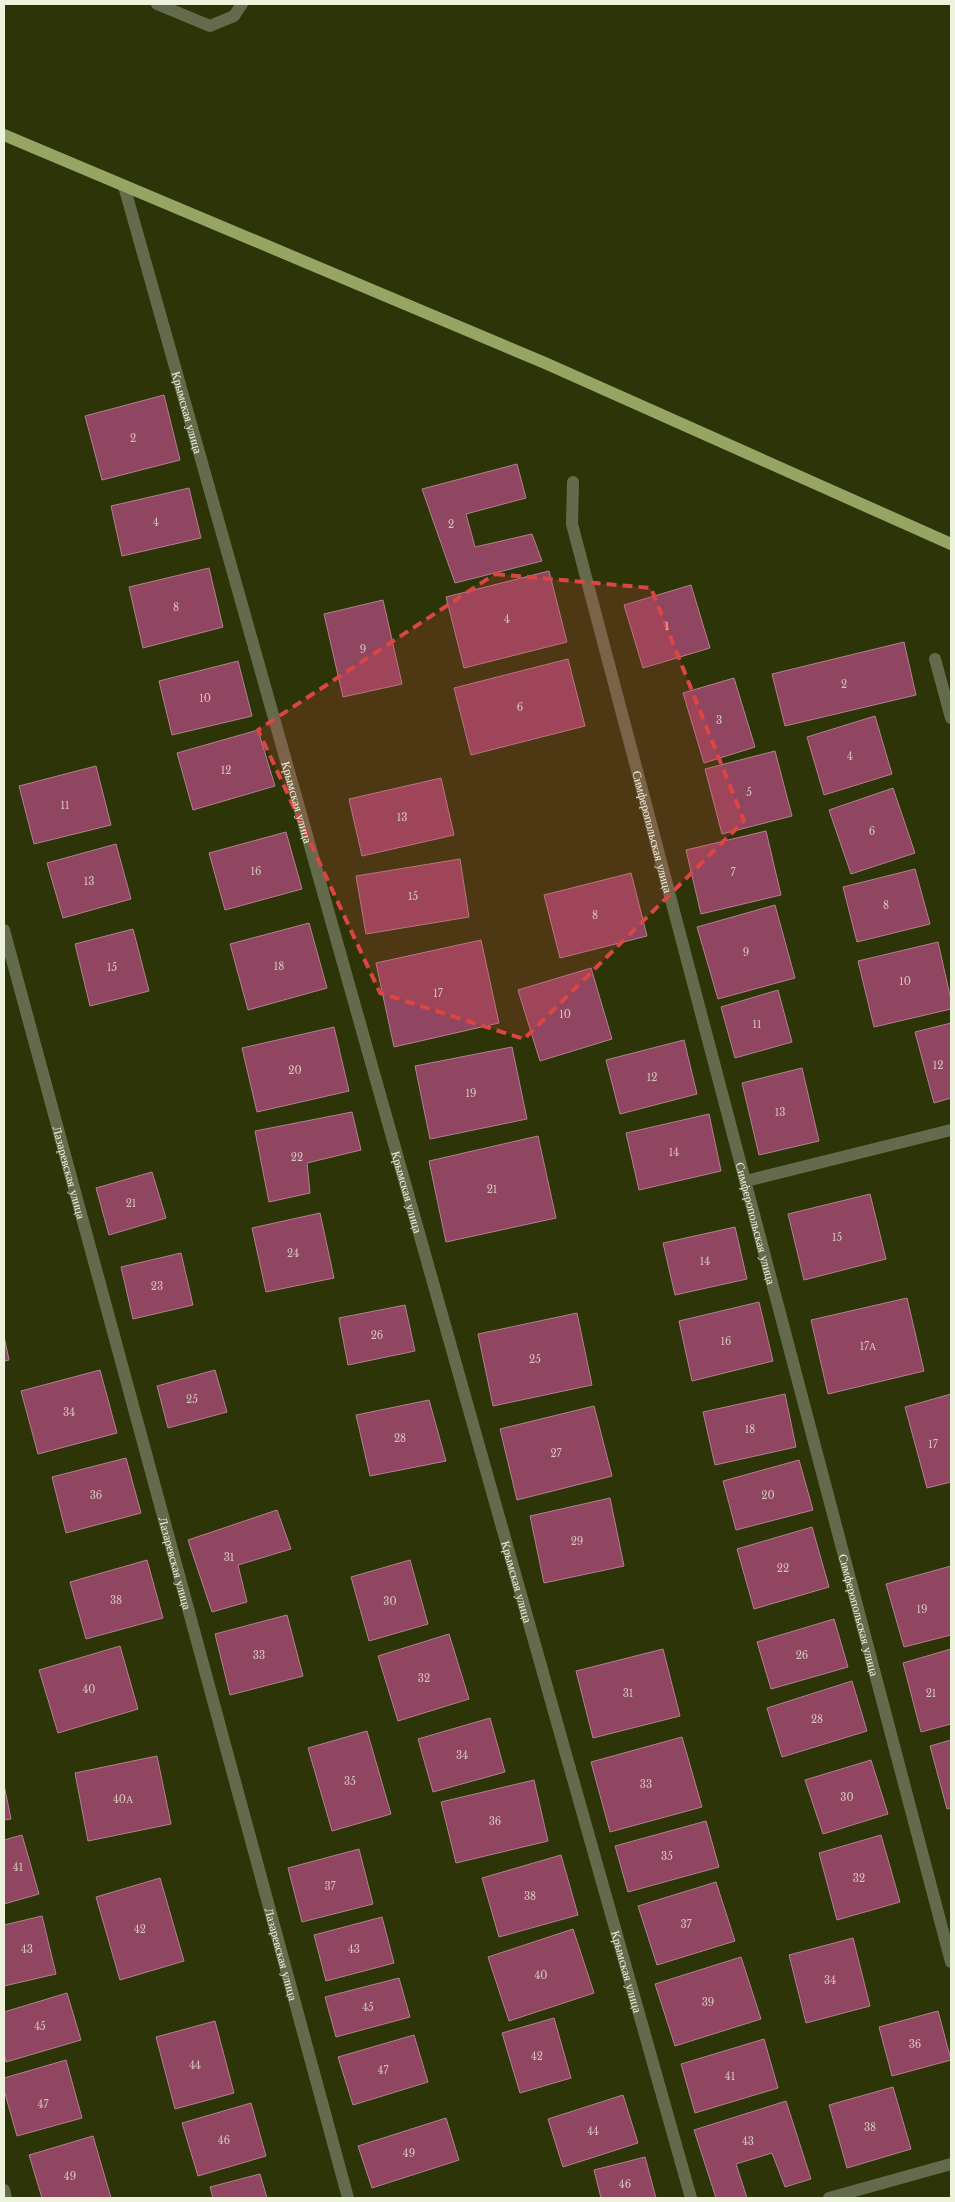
<svg xmlns="http://www.w3.org/2000/svg" width="955" height="2202" viewBox="0 0 955 2202" font-family="'Libre Baskerville',serif">
  <style>
    .building { fill: #904560; stroke: #b28190 }
    .lines { fill: none; stroke-linecap: round; stroke-linejoin: round }
    .minor { stroke: #646b4c; stroke-width: 12 }
    .major { stroke: #97a564; stroke-width: 12 }
    .marked { fill: #d94643; fill-opacity: 0.2; stroke: #d94643; stroke-width: 4; stroke-dasharray: 10 6; stroke-linejoin: round }
    .labels { text-anchor: middle; dominant-baseline: central; stroke-width: 4; stroke-linejoin: round; paint-order: stroke }
    .number-label { font-size: 10px; fill: #d5c7bc }
    .street-label { font-size: 12px; fill: #ecf2db; stroke: #2c3408 }
  </style>
  <rect width="100%" height="100%" fill="#2c3408"/>
  <g class="building">
    <path d="M164,395l16,65 -78,20 -17,-64z"/>
    <path d="M517,464l9,34 -60,16 9,33 57,-13 10,27 -87,22 -33,-94z"/>
    <path d="M189,488l12,50 -79,18 -11,-50z"/>
    <path d="M209,568l14,59 -80,21 -14,-61z"/>
    <path d="M549,571l18,71 -103,26 -18,-71z"/>
    <path d="M691,585l19,63 -67,20 -19,-63z"/>
    <path d="M383,600l19,84 -59,13 -19,-83z"/>
    <path d="M904,642l12,53 -131,31 -13,-52z"/>
    <path d="M568,659l17,67 -114,29 -17,-67z"/>
    <path d="M238,661l14,55 -80,19 -13,-54z"/>
    <path d="M734,678l21,69 -51,16 -21,-70z"/>
    <path d="M875,716l17,58 -68,21 -17,-58z"/>
    <path d="M258,730l17,56 -82,24 -16,-57z"/>
    <path d="M775,751l17,65 -70,18 -17,-65z"/>
    <path d="M96,766l15,59 -77,19 -15,-58z"/>
    <path d="M441,778l13,57 -92,21 -13,-57z"/>
    <path d="M893,788l22,65 -64,21 -22,-64z"/>
    <path d="M766,831l15,64 -80,19 -15,-64z"/>
    <path d="M286,832l16,57 -77,21 -16,-57z"/>
    <path d="M116,844l15,55 -68,19 -16,-55z"/>
    <path d="M460,859l9,58 -103,17 -10,-58z"/>
    <path d="M915,869l15,55 -73,18 -14,-55z"/>
    <path d="M631,873l16,63 -87,22 -16,-63z"/>
    <path d="M775,905l20,73 -77,21 -21,-72z"/>
    <path d="M309,923l18,65 -79,22 -18,-66z"/>
    <path d="M133,929l16,62 -59,15 -15,-62z"/>
    <path d="M481,940l18,83 -105,24 -18,-84z"/>
    <path d="M938,942l13,58v9l-77,18 -16,-66z"/>
    <path d="M591,968l21,71 -72,22 -22,-71z"/>
    <path d="M778,990l14,52 -57,16 -14,-51z"/>
    <path d="M951,1023v75l-17,5 -19,-71z"/>
    <path d="M334,1027l15,64 -92,21 -15,-64z"/>
    <path d="M684,1040l13,54 -77,20 -14,-54z"/>
    <path d="M512,1047l15,72 -97,20 -15,-73z"/>
    <path d="M802,1068l17,73 -60,14 -17,-72z"/>
    <path d="M352,1112l9,38 -54,13 3,30 -41,9 -14,-71z"/>
    <path d="M709,1114l12,57 -82,19 -13,-57z"/>
    <path d="M538,1136l18,82 -110,24 -17,-81z"/>
    <path d="M152,1172l14,46 -57,17 -13,-47z"/>
    <path d="M870,1194l16,65 -82,21 -16,-66z"/>
    <path d="M320,1213l14,65 -68,14 -14,-64z"/>
    <path d="M735,1227l12,52 -72,16 -12,-52z"/>
    <path d="M181,1253l12,52 -60,14 -12,-52z"/>
    <path d="M907,1298l17,73 -96,23 -17,-74z"/>
    <path d="M759,1302l14,59 -81,20 -13,-60z"/>
    <path d="M405,1305l10,46 -67,14 -9,-47z"/>
    <path d="M577,1313l15,72 -99,21 -15,-72z"/>
    <path d="M4,1336l5,24 -5,1z"/>
    <path d="M100,1370l17,63 -79,21 -17,-63z"/>
    <path d="M215,1370l12,42 -59,16 -11,-42z"/>
    <path d="M785,1394l11,53 -81,18 -12,-53z"/>
    <path d="M951,1394v88l-24,6 -22,-81z"/>
    <path d="M429,1400l17,61 -76,15 -14,-61z"/>
    <path d="M594,1406l18,70 -95,24 -17,-71z"/>
    <path d="M126,1458l15,55 -75,20 -14,-56z"/>
    <path d="M799,1460l14,50 -77,20 -13,-49z"/>
    <path d="M610,1498l14,68 -80,17 -14,-67z"/>
    <path d="M277,1510l14,39 -53,16 9,37 -35,10 -24,-72z"/>
    <path d="M812,1527l17,60 -75,22 -17,-60z"/>
    <path d="M147,1560l16,58 -77,21 -16,-57z"/>
    <path d="M410,1560l18,64 -59,17 -18,-64z"/>
    <path d="M951,1566v69l-47,12 -18,-63z"/>
    <path d="M287,1615l16,61 -73,19 -15,-61z"/>
    <path d="M834,1619l14,48 -77,22 -14,-47z"/>
    <path d="M449,1634l20,65 -71,22 -20,-65z"/>
    <path d="M120,1646l18,63 -80,24 -19,-63z"/>
    <path d="M663,1649l17,67 -87,22 -17,-67z"/>
    <path d="M951,1649v75l-30,8 -18,-69z"/>
    <path d="M852,1681l15,50 -85,26 -15,-49z"/>
    <path d="M490,1718l15,54 -72,20 -15,-53z"/>
    <path d="M367,1731l24,83 -59,17 -24,-83z"/>
    <path d="M682,1737l20,70 -92,25 -19,-70z"/>
    <path d="M951,1740v68l-4,1 -17,-63z"/>
    <path d="M157,1756l14,68 -83,17 -13,-68z"/>
    <path d="M871,1760l17,54 -65,20 -18,-54z"/>
    <path d="M534,1780l14,61 -92,22 -15,-61z"/>
    <path d="M4,1785l7,34 -7,1z"/>
    <path d="M706,1821l13,46 -91,25 -13,-46z"/>
    <path d="M22,1835l17,59 -35,10v-64z"/>
    <path d="M881,1835l19,67 -63,18 -18,-67z"/>
    <path d="M359,1849l14,55 -71,18 -14,-54z"/>
    <path d="M561,1855l17,60 -79,22 -17,-59z"/>
    <path d="M160,1878l24,83 -64,19 -24,-83z"/>
    <path d="M716,1882l19,59 -78,24 -19,-59z"/>
    <path d="M42,1916l14,58 -52,12v-61z"/>
    <path d="M382,1917l12,46 -68,18 -12,-46z"/>
    <path d="M573,1929l21,64 -85,28 -21,-64z"/>
    <path d="M853,1938l17,68 -64,17 -17,-68z"/>
    <path d="M741,1957l20,62 -86,27 -20,-62z"/>
    <path d="M399,1978l11,39 -74,20 -11,-40z"/>
    <path d="M67,1993l14,47 -75,22 -2,-9v-41z"/>
    <path d="M938,2011l13,49 -59,16 -13,-49z"/>
    <path d="M554,2018l17,60 -51,15 -18,-60z"/>
    <path d="M215,2021l19,72 -59,16 -19,-72z"/>
    <path d="M414,2035l14,47 -75,23 -15,-48z"/>
    <path d="M764,2039l14,49 -83,25 -14,-49z"/>
    <path d="M66,2060l16,58 -65,18 -13,-46v-12z"/>
    <path d="M893,2087l18,62 -64,19 -18,-63z"/>
    <path d="M623,2095l15,48 -75,24 -15,-48z"/>
    <path d="M786,2101l25,78 -26,8 -13,-34 -36,11 11,34h-31l-22,-68z"/>
    <path d="M251,2103l15,53 -68,20 -16,-53z"/>
    <path d="M446,2118l13,42 -87,28 -14,-42z"/>
    <path d="M93,2136l18,62h-69l-13,-43z"/>
    <path d="M645,2157l11,41h-55l-7,-28z"/>
    <path d="M260,2174l7,24h-54l-3,-11z"/>
  </g>
  <g class="lines">
    <g class="minor">
      <path d="M157,4l53,22 24,-10 8,-12"/>
      <path id="s1" d="M124,186l567,2012"/>
      <path id="s2" d="M573,482l-1,42 379,1438"/>
      <path d="M935,659l16,59"/>
      <path id="s3" d="M4,930l344,1268"/>
      <path d="M746,1181l205,-51"/>
      <path d="M4,2190l2,8"/>
      <path d="M829,2198l122,-34"/>
    </g>
    <path class="major" d="M4,135l541,228 406,181"/>
  </g>
  <path class="marked" d="M495,574l156,14 93,233 -220,218 -144,-46 -122,-263z"/>
  <g class="labels">
    <g class="number-label">
      <text x="133" y="438">2</text>
      <text x="156" y="522">4</text>
      <text x="451" y="524">2</text>
      <text x="176" y="607">8</text>
      <text x="507" y="619">4</text>
      <text x="667" y="626">1</text>
      <text x="363" y="649">9</text>
      <text x="844" y="684">2</text>
      <text x="205" y="698">10</text>
      <text x="520" y="707">6</text>
      <text x="719" y="720">3</text>
      <text x="850" y="756">4</text>
      <text x="226" y="770">12</text>
      <text x="749" y="792">5</text>
      <text x="65" y="805">11</text>
      <text x="402" y="817">13</text>
      <text x="872" y="831">6</text>
      <text x="256" y="871">16</text>
      <text x="733" y="872">7</text>
      <text x="89" y="881">13</text>
      <text x="413" y="896">15</text>
      <text x="886" y="905">8</text>
      <text x="595" y="915">8</text>
      <text x="746" y="952">9</text>
      <text x="279" y="966">18</text>
      <text x="112" y="967">15</text>
      <text x="905" y="981">10</text>
      <text x="438" y="993">17</text>
      <text x="565" y="1014">10</text>
      <text x="757" y="1024">11</text>
      <text x="938" y="1065">12</text>
      <text x="295" y="1070">20</text>
      <text x="652" y="1077">12</text>
      <text x="471" y="1093">19</text>
      <text x="780" y="1112">13</text>
      <text x="674" y="1152">14</text>
      <text x="297" y="1157">22</text>
      <text x="492" y="1189">21</text>
      <text x="131" y="1203">21</text>
      <text x="837" y="1237">15</text>
      <text x="293" y="1253">24</text>
      <text x="705" y="1261">14</text>
      <text x="157" y="1286">23</text>
      <text x="377" y="1335">26</text>
      <text x="726" y="1341">16</text>
      <text x="868" y="1346">17А</text>
      <text x="535" y="1359">25</text>
      <text x="192" y="1399">25</text>
      <text x="69" y="1412">34</text>
      <text x="750" y="1429">18</text>
      <text x="400" y="1438">28</text>
      <text x="933" y="1444">17</text>
      <text x="556" y="1453">27</text>
      <text x="96" y="1495">36</text>
      <text x="768" y="1495">20</text>
      <text x="577" y="1541">29</text>
      <text x="229" y="1557">31</text>
      <text x="783" y="1568">22</text>
      <text x="116" y="1600">38</text>
      <text x="390" y="1601">30</text>
      <text x="922" y="1609">19</text>
      <text x="259" y="1655">33</text>
      <text x="802" y="1655">26</text>
      <text x="424" y="1678">32</text>
      <text x="89" y="1689">40</text>
      <text x="628" y="1693">31</text>
      <text x="931" y="1693">21</text>
      <text x="817" y="1719">28</text>
      <text x="462" y="1755">34</text>
      <text x="350" y="1781">35</text>
      <text x="646" y="1784">33</text>
      <text x="847" y="1797">30</text>
      <text x="123" y="1799">40А</text>
      <text x="495" y="1821">36</text>
      <text x="667" y="1856">35</text>
      <text x="18" y="1867">41</text>
      <text x="859" y="1878">32</text>
      <text x="330" y="1886">37</text>
      <text x="530" y="1896">38</text>
      <text x="686" y="1924">37</text>
      <text x="140" y="1929">42</text>
      <text x="27" y="1949">43</text>
      <text x="354" y="1949">43</text>
      <text x="541" y="1975">40</text>
      <text x="830" y="1980">34</text>
      <text x="708" y="2002">39</text>
      <text x="368" y="2007">45</text>
      <text x="40" y="2026">45</text>
      <text x="915" y="2044">36</text>
      <text x="537" y="2056">42</text>
      <text x="195" y="2065">44</text>
      <text x="383" y="2070">47</text>
      <text x="730" y="2076">41</text>
      <text x="43" y="2104">47</text>
      <text x="870" y="2127">38</text>
      <text x="593" y="2131">44</text>
      <text x="224" y="2140">46</text>
      <text x="748" y="2141">43</text>
      <text x="409" y="2153">49</text>
      <text x="70" y="2176">49</text>
      <text x="625" y="2184">46</text>
    </g>
    <g class="street-label">
      <text stroke="none"><textPath href="#s1" startOffset="235">Крымская улица</textPath></text>
      <text stroke="none"><textPath href="#s1" startOffset="640">Крымская улица</textPath></text>
      <text stroke="none"><textPath href="#s2" startOffset="360">Симферопольская улица</textPath></text>
      <text stroke="none"><textPath href="#s3" startOffset="251">Лазаревская улица</textPath></text>
      <text stroke="none"><textPath href="#s1" startOffset="1045">Крымская улица</textPath></text>
      <text stroke="none"><textPath href="#s2" startOffset="765">Симферопольская улица</textPath></text>
      <text stroke="none"><textPath href="#s3" startOffset="656">Лазаревская улица</textPath></text>
      <text stroke="none"><textPath href="#s1" startOffset="1450">Крымская улица</textPath></text>
      <text stroke="none"><textPath href="#s2" startOffset="1170">Симферопольская улица</textPath></text>
      <text stroke="none"><textPath href="#s3" startOffset="1061">Лазаревская улица</textPath></text>
      <text stroke="none"><textPath href="#s1" startOffset="1855">Крымская улица</textPath></text>
    </g>
  </g>
  <rect width="955" height="2202" fill="none" stroke="#ecf2db" stroke-width="10"/>
</svg>
